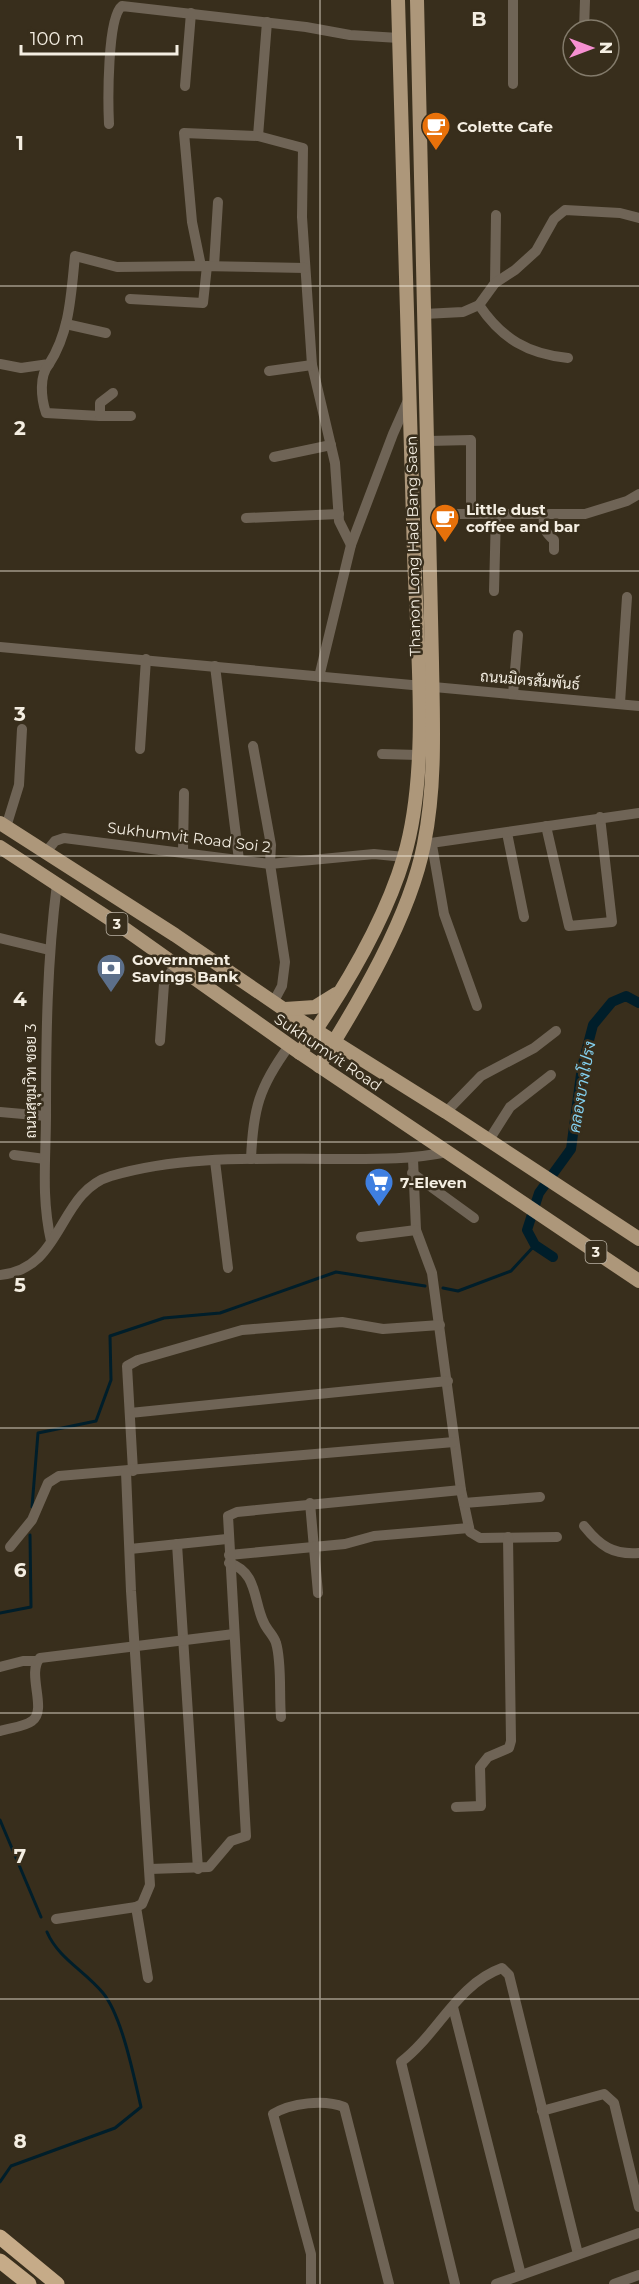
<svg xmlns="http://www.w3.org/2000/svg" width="639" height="2284" viewBox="0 0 639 2284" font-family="Montserrat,Sarabun,sans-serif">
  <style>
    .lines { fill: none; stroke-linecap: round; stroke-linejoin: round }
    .stream { stroke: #001e2a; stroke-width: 3 }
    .canal { stroke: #001e2a; stroke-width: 10 }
    .minor { stroke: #6f6456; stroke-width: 10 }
    .major { stroke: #ad977a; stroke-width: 14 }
    .highway { stroke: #c6ab88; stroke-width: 15 }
    .grid { fill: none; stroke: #f4eee2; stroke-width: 1.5; stroke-opacity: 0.55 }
    .labels { text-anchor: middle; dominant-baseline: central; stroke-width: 5; stroke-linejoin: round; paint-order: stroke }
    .shield { fill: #382e1c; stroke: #bcb4a7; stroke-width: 1.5 }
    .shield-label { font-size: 14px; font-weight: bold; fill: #f4eee2 }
    .poi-label { font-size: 15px; font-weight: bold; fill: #f4eee2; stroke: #382e1c; text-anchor: start }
    .street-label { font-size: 15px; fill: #f4eee2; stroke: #382e1c }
    .water-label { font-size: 16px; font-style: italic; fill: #83d0ef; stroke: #382e1c }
    .grid-label { font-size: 20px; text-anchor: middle; font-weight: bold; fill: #f4eee2; stroke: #382e1c; stroke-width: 5; stroke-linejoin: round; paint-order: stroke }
  </style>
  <rect width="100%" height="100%" fill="#382e1c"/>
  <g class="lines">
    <g class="stream">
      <path d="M443,1288l15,3 53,-20 24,-26"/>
      <path d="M32,1507l6,-74 58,-12 15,-41 -1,-44 54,-18 56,-5 116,-41 89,14"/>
      <path d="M0,1613l31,-6 -1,-72"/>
      <path d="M0,1820l41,97"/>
      <path d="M0,2182l11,-16 104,-38 26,-21c-7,-30 -19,-91 -38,-114 -18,-22 -45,-35 -56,-61"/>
    </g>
    <path class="canal" d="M553,1257l-18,-12 -8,-15 12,-37 32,-44 11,-82 11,-42 19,-23 14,-6 13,7"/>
    <g class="minor">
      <path d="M513,0v84"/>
      <path d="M584,30l1,-30"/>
      <path d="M583,69v-3"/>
      <path d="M185,86l6,-73"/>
      <path d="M109,124c-1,-21 -2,-107 13,-118l184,21 44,8 49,3"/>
      <path d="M258,136l9,-114"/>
      <path d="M201,266l-9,-44 -8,-89 74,3 45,12 -1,69 10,148 23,98 4,58 12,24"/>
      <path d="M214,266l4,-64"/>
      <path d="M495,283l1,-68"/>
      <path d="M130,299l73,4 4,-37"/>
      <path d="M479,305c23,34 49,49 89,53"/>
      <path d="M424,314l39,-2 16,-7 16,-22 20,-13 21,-19 18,-32 11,-9 55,3 19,5"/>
      <path d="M66,324l40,9"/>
      <path d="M0,364l21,4 28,-4c21,-32 22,-70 26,-108l42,11 84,-1 104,2"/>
      <path d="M49,364c-10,12 -8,34 -3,49l54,3"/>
      <path d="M269,371l43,-6"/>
      <path d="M113,393l-13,10v13h31"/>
      <path d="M428,441l43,-1v74"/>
      <path d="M274,457l57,-12"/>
      <path d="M429,514h156l42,-13 12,-7"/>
      <path d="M544,514c-1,13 0,18 10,26v10"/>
      <path d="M246,518l93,-4"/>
      <path d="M494,591l2,-78"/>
      <path d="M0,647l639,59"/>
      <path d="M215,666l24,194"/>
      <path d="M319,677l32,-132 42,-111 16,-36"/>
      <path d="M513,694l5,-59"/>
      <path d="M620,703l7,-106"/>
      <path d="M253,746l18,99 -1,19 15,98 -3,24 -8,15"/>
      <path d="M140,749l6,-90"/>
      <path d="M382,754l36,1"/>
      <path d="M546,826l23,100 43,-4 -12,-105"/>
      <path d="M6,827l13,-42 3,-56"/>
      <path d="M507,833l17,84"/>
      <path d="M424,844l215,-31"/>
      <path d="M432,845l12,69 33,92"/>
      <path d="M46,852l9,-11 9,-3 206,26 104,-10 30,3"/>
      <path d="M183,852l1,-59"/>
      <path d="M0,938l49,12"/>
      <path d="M160,1041l4,-57 10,-17"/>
      <path d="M0,1112l46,4"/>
      <path d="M446,1112l35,-36 53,-28 22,-17"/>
      <path d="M489,1140l21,-33 41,-32"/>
      <path d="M14,1155l31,4"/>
      <path d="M251,1159c2,-50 8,-72 38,-113"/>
      <path d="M413,1159l3,71 16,43 29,217 9,42 10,6 77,-1"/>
      <path d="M215,1161l13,107"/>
      <path d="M412,1173l62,45"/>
      <path d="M361,1237l55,-7"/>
      <path d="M51,1241c-10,-45 -5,-82 -5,-127 0,-78 1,-153 11,-230"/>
      <path d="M0,1275c64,-6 57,-83 111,-99 70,-21 149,-17 222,-17 39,0 76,1 114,-7"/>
      <path d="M130,1413l318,-32"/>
      <path d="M133,1471l-6,-105 11,-6 104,-30 100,-8 41,7 57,-4"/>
      <path d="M310,1503l8,90"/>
      <path d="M464,1503l76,-6"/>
      <path d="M584,1526c16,20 29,29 55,27"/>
      <path d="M177,1544l21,325"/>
      <path d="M10,1547l22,-27 16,-37 11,-7 395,-34"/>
      <path d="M130,1549l97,-10"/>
      <path d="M229,1555l116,-11 29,-8 95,-8"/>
      <path d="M229,1563c29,9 24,38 35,60 3,7 10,13 12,20 6,19 3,53 5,74"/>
      <path d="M0,1667l23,-6h14"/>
      <path d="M0,1731c9,-3 24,-4 32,-10 16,-11 -6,-48 8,-63l194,-24"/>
      <path d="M456,1807l25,-1 -1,-39 8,-10 21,-9 2,-7 -3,-204"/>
      <path d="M150,1869l59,-2 22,-26 15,-5 -18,-320 9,-4 224,-22"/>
      <path d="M136,1907l12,71"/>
      <path d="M56,1919l80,-12 6,-3 8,-19 -19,-294 -5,-119"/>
      <path d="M453,2007l68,268"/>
      <path d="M542,2111l62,-17 10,9 25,104"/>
      <path d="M311,2284v-30l-38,-140c18,-11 51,-15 71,-7l45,177"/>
      <path d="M455,2284l-54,-222c37,-28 56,-78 101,-94l7,7 69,279"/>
      <path d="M496,2284l143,-51"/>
      <path d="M614,2284l25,-9"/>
    </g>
    <g class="major">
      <path d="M0,823l175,112 129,88 142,89 193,127"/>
      <path d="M0,847l125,82 175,124 339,228"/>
      <path d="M285,1009l30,-2 21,-13"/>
      <path d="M300,1053c40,-57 84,-129 104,-196 26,-87 13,-211 10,-303 -5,-185 -11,-369 -16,-554"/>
      <path d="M319,1066c39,-62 91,-149 105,-222 12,-59 9,-122 8,-182l-15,-662"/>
    </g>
    <g class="highway">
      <path d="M0,2237l57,47"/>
      <path d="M0,2261l29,23"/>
    </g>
  </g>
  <path class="grid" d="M320,0v2284M0,286h639M0,571h639M0,856h639M0,1142h639M0,1428h639M0,1713h639M0,1999h639"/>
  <defs>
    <g id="cafe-pin" transform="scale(1.5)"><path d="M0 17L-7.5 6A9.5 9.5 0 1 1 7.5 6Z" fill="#e8710a" stroke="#382e1c"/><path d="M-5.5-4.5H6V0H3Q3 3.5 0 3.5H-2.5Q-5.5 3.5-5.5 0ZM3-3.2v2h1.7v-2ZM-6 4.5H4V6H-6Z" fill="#fff"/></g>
    <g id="bank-pin" transform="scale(1.5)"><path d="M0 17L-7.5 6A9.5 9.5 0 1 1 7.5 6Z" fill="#5c6f8a" stroke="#382e1c"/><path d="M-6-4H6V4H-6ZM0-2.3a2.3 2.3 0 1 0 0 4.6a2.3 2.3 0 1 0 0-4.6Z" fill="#fff"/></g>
    <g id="supermarket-pin" transform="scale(1.5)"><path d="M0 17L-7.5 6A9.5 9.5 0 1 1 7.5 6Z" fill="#3f7fe0" stroke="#382e1c"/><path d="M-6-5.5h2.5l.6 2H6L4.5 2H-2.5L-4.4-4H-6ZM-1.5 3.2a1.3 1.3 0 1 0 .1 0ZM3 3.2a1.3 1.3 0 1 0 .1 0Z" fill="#fff"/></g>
  </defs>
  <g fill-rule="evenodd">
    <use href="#cafe-pin" x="436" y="126"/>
    <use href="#cafe-pin" x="445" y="518"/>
    <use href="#bank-pin" x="111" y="968"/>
    <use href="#supermarket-pin" x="379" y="1182"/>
  </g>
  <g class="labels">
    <g class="shield">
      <rect x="106.5" y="913" width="21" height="22" rx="4.5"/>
      <rect x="585.5" y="1241" width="21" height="22" rx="4.5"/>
    </g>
    <g class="shield-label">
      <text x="117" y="924">3</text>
      <text x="596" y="1252">3</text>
    </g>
    <g class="poi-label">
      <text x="457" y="126">Colette Cafe</text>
      <text x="466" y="509">Little dust<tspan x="466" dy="17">coffee and bar</tspan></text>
      <text x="132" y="959">Government<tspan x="132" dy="17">Savings Bank</tspan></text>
      <text x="400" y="1182">7-Eleven</text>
    </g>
    <g class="street-label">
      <text transform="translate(413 546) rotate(-91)">Thanon Long Had Bang Saen</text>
      <text transform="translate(530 680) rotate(5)">ถนนมิตรสัมพันธ์</text>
      <text transform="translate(189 837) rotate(7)">Sukhumvit Road Soi 2</text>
      <text transform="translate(328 1052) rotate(34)">Sukhumvit Road</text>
      <text transform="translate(30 1081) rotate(-90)">ถนนสุขุมวิท ซอย 3</text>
    </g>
    <g class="water-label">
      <text transform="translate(582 1087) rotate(-80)">คลองบางโปรง</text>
    </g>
  </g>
  <g class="grid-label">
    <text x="479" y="26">B</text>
    <text x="20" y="150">1</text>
    <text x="20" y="435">2</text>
    <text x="20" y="721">3</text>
    <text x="20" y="1006">4</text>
    <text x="20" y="1292">5</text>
    <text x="20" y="1577">6</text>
    <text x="20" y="1863">7</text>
    <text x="20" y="2148">8</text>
  </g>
  <g transform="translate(591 48) rotate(90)"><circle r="28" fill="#382e1c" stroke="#837b6b" stroke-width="1.5"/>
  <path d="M0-4.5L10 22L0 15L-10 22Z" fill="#f690d1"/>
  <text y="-9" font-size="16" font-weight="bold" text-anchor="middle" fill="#f4eee2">N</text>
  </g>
  <path d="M21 45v9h156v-9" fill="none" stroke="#f4eee2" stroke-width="3"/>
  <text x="30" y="45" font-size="18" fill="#f4eee2" stroke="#382e1c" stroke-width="4.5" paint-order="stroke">100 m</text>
</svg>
